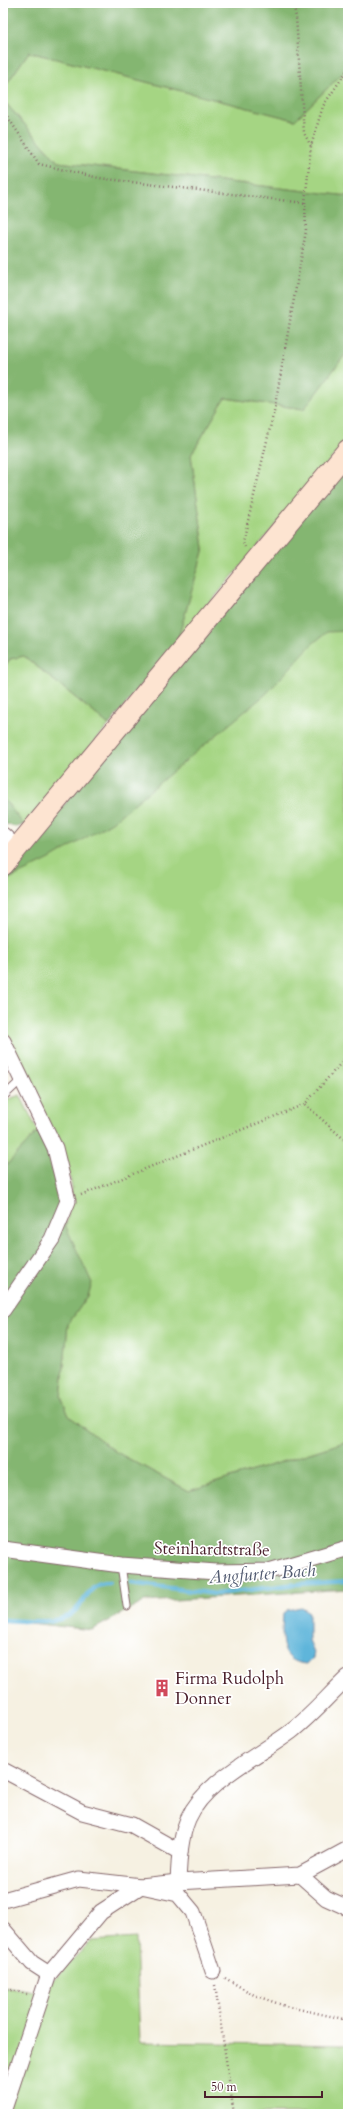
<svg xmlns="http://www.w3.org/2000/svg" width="351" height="2117" viewBox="0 0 351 2117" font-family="Cardo,serif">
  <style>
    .green { fill: #a5d583; stroke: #787a57 }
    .forest { fill: #84b671; stroke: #676a4e }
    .water { fill: #5eb5da; stroke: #546a82 }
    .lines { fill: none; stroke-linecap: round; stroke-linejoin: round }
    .stream { stroke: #5eb5da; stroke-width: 4.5 }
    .service-casing { stroke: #86686b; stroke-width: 9 }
    .minor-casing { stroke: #86686b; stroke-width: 17 }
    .secondary-casing { stroke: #86686b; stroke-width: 23 }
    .path { stroke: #86686b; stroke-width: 2.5; stroke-dasharray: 1 3; stroke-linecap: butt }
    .service { stroke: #fff; stroke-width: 7 }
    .minor { stroke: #fff; stroke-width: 15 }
    .secondary { stroke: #fde4d1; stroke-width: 21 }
    .labels { text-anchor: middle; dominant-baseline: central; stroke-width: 3.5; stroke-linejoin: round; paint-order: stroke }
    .street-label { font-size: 17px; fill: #4a1f2b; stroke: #fff }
    .poi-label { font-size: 17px; fill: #4a1f2b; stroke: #fff; text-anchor: start }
    .water-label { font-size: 18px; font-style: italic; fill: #525b71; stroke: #fff }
  </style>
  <rect width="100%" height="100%" fill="#fff"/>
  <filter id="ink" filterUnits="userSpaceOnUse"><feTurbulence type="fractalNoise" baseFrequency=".025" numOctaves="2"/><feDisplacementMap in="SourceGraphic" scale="8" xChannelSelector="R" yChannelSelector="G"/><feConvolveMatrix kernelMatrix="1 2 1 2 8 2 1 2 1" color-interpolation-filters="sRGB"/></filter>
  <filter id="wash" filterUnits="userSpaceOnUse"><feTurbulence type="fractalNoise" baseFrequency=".012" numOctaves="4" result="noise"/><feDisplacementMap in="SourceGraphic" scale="16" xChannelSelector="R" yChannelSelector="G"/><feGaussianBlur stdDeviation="0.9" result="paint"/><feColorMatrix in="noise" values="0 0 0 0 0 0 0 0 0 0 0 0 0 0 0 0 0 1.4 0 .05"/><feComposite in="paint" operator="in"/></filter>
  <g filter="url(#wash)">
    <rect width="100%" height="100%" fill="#f6f1e2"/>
    <g class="green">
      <path d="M29,52l266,68 53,-52v128l-290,-34 -55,-62v-11z"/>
      <path d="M348,351v88l-171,203 27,-94 -13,-93 34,-57 78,11z"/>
      <path d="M348,472v969l-159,50 -73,-39 -47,-36 -8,-19 7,-73 20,-28 3,-13 -25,-56 6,-39 -6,-29 -63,-132v-145l7,-3z"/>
      <path d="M24,656l85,69 -85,100 -21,-27v-129l7,-10z"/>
      <path d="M20,1095l18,36 -35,38v-68z"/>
      <path d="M136,1938l4,104 208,3v69h-345v-127l37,6 51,-52z"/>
    </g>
    <g class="forest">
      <path d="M3,3h345v65l-53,52 -266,-68 -26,37z"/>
      <path d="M3,100l55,62 290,34v155l-44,58 -79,-11 -34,57 13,93 -27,94 -68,83 -85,-69 -14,3 -7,10z"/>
      <path d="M348,462v169l-21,1 -16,13 -44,48 -155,129 -62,37 -47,23 132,-167z"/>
      <path d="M3,798l21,27 -9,2 -12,-4z"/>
      <path d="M38,1131l8,18 11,36 9,42 26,56 -4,13 -20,28 -7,73 8,19 47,36 73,39 159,-50v148l-204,13 -52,28 -89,-10v-451z"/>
    </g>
    <path class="water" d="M301,1607l8,5v28l5,12 -1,6 -6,6c-30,-2 -25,-28 -24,-51l4,-3z"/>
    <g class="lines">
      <g class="stream">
        <path d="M131,1583l85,11 81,-10 51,-3"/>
        <path d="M3,1620c20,0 46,5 65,-4 19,-10 17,-33 41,-33"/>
      </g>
    </g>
  </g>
  <g filter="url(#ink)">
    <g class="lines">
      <g class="service-casing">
        <g id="service">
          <path d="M3,1097l18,-17"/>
          <path d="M121,1565l6,41"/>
        </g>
      </g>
      <g class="minor-casing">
        <g id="minor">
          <path d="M3,835l14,13"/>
          <path d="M3,1041l52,107 13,53 -16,38 -49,71"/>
          <path d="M3,1549l118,16 95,7 53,-1 79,-23"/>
          <path d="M3,1770l79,42 50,13 48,27"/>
          <path d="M300,1875l26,23 22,10"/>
          <path d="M178,1882c1,-21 2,-44 10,-63 17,-39 73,-64 105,-89 20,-16 37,-36 55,-53"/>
          <path d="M3,1900l76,-21 62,7 37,-4 122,-7 48,-26"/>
          <path d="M3,1929l29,34 17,11 -46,138"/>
          <path d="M49,1974l52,-62 40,-26 37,8 15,18 20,59"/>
        </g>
      </g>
      <g class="secondary-casing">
        <path id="secondary" d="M3,865l345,-415"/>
      </g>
      <g class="path">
        <path d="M293,3l3,14 8,116 7,13"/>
        <path d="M3,110l36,54 60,14 206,25 1,28 -32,180 -31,131 2,5"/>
        <path d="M305,203l6,-57 12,-40 25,-37"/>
        <path d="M305,1104l43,39"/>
        <path d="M81,1195l224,-91 43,-49"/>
        <path d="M225,1978l29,17 31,11 63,14"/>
        <path d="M215,1985l19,129"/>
        <path d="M3,1988l24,6"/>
      </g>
      <use href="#service" class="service"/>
      <use href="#minor" class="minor"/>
      <use href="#secondary" class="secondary"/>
    </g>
  </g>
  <defs>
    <g id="building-bare" transform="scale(1.38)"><path d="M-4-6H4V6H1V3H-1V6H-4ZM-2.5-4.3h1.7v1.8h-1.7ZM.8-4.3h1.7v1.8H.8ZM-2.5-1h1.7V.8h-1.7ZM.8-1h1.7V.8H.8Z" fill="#d1495b" stroke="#fff" stroke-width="2.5" paint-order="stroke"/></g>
  </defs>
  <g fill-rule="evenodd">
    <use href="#building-bare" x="162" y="1688"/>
  </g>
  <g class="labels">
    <g class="street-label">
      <text transform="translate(212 1549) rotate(1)">Steinhardtstraße</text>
    </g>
    <g class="poi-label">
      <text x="175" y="1678">Firma Rudolph<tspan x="175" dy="20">Donner</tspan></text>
    </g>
    <g class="water-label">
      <text transform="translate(262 1574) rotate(-4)">Angfurter Bach</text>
    </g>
  </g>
  <rect width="351" height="2117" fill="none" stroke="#fff" stroke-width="16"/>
  <path d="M205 2091v6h117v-6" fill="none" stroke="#4a1f2b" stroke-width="2"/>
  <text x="211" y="2091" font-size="12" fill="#4a1f2b" stroke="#ffffff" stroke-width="3" paint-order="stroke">50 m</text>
</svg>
